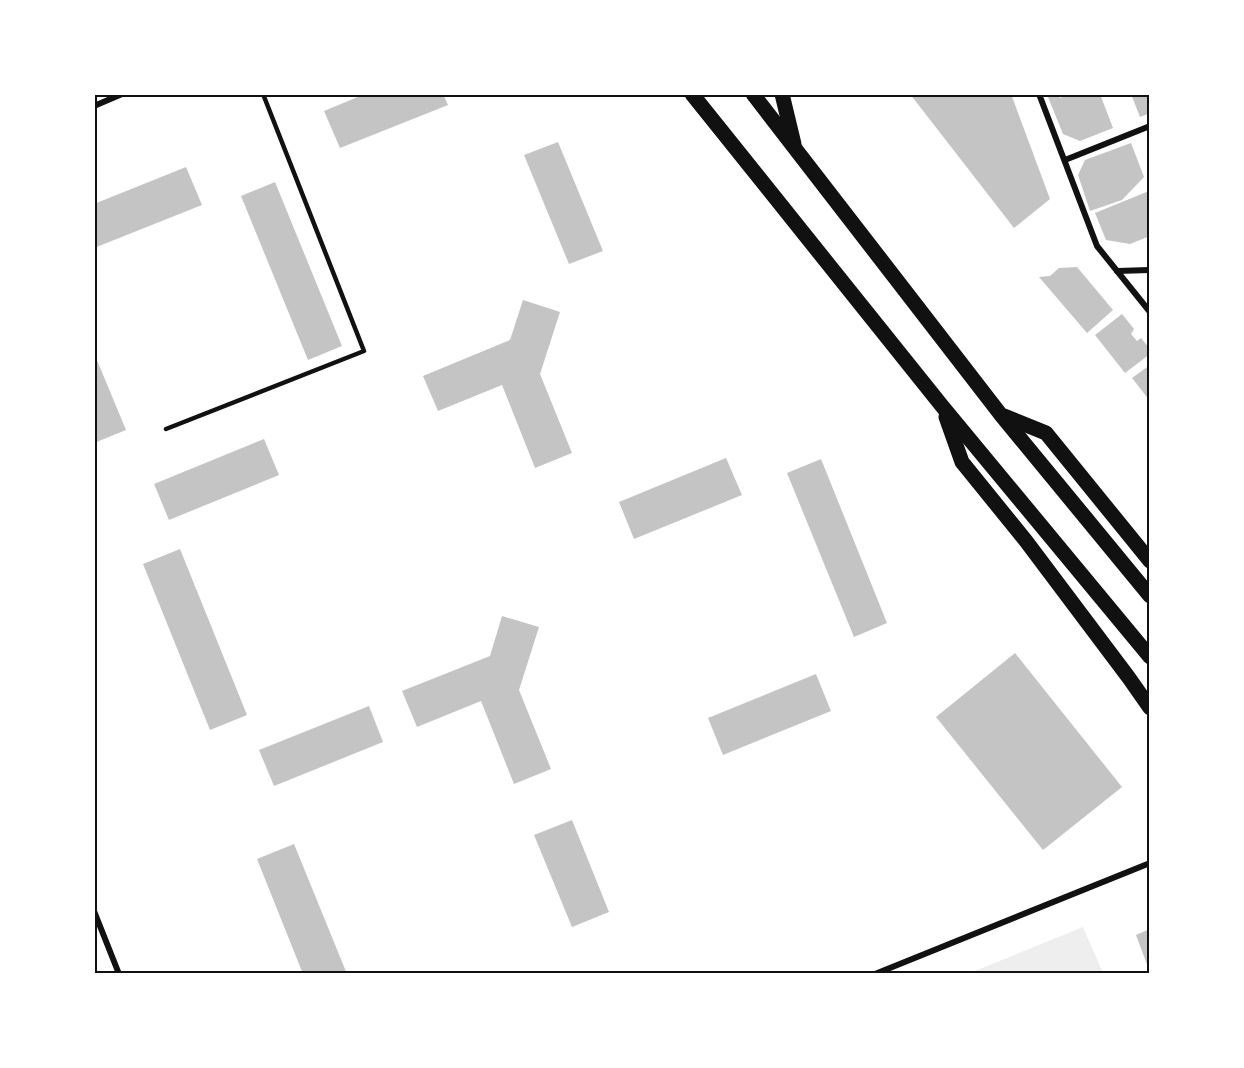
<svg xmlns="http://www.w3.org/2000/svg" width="1244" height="1068" viewBox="0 0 1244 1068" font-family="'Space Grotesk',sans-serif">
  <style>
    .green { fill: #eee }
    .building { fill: #c4c4c4 }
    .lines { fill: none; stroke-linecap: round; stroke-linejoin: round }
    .service { stroke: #111; stroke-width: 4.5 }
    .minor { stroke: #111; stroke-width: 6 }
    .primary { stroke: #111; stroke-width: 15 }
    .neatline { fill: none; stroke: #111; stroke-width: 2 }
  </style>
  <rect width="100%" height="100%" fill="#fff"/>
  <path class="green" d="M1083,927l20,46h-133z"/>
  <g class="building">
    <path d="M365,94h78l5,11 -108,43 -16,-37z"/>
    <path d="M910,94h101l39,105 -36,29z"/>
    <path d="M1054,94h4l2,4 10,-4h30l13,34 -33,13 -17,-7 -15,-37z"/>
    <path d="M1131,94h19v19l-10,4z"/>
    <path d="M558,142l45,109 -34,13 -45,-109z"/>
    <path d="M1131,143l13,34 -22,23 -32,11 -12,-36 7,-15z"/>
    <path d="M186,167l16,38 -108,43v-44z"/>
    <path d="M275,182l67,164 -34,14 -67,-164z"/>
    <path d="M1149,191l1,45 -20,8 -24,-4 -11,-27z"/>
    <path d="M1077,267l36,43 -26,23 -48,-56 11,-1 9,-8z"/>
    <path d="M523,300l37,12 -20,62 32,79 -37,15 -33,-83 -64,26 -15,-35 87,-36z"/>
    <path d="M1122,314l12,15 -3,5 6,7 4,-3 9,11v5l-25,19 -30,-38z"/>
    <path d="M94,353l32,77 -32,13z"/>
    <path d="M1150,365v36l-18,-23z"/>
    <path d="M264,439l15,36 -110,45 -15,-36z"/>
    <path d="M726,458l16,37 -108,44 -15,-37z"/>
    <path d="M821,459l66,164 -33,14 -67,-164z"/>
    <path d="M180,549l67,166 -37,15 -67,-166z"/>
    <path d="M502,616l37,11 -20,63 32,79 -37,15 -33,-83 -64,26 -15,-36 88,-35z"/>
    <path d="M1015,653l107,134 -79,63 -107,-133z"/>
    <path d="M816,674l15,37 -108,44 -15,-37z"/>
    <path d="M369,706l14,36 -109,44 -15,-36z"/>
    <path d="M572,820l37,92 -37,15 -38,-92z"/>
    <path d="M294,844l53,130h-44l-46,-115z"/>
    <path d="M1150,929v41h-1l-13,-35z"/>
  </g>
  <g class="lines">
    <path class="service" d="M166,429l198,-78 -101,-257"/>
    <g class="minor">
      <path d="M1039,94l58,152 53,66"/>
      <path d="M94,106l28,-12"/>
      <path d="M1065,160l85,-34"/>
      <path d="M1117,271l33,-1"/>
      <path d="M94,911l25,63"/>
      <path d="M875,974l275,-111"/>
    </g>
    <g class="primary">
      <path d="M692,94l250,312 208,251"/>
      <path d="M753,94l248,321 149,181"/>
      <path d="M782,94l12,50"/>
      <path d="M1004,416l42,17 104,128"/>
      <path d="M946,417l16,45 64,79 103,137 21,30"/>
    </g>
  </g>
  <rect width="1244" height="1068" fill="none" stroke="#ffffff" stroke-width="192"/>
  <rect x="96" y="96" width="1052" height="876" class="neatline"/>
</svg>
